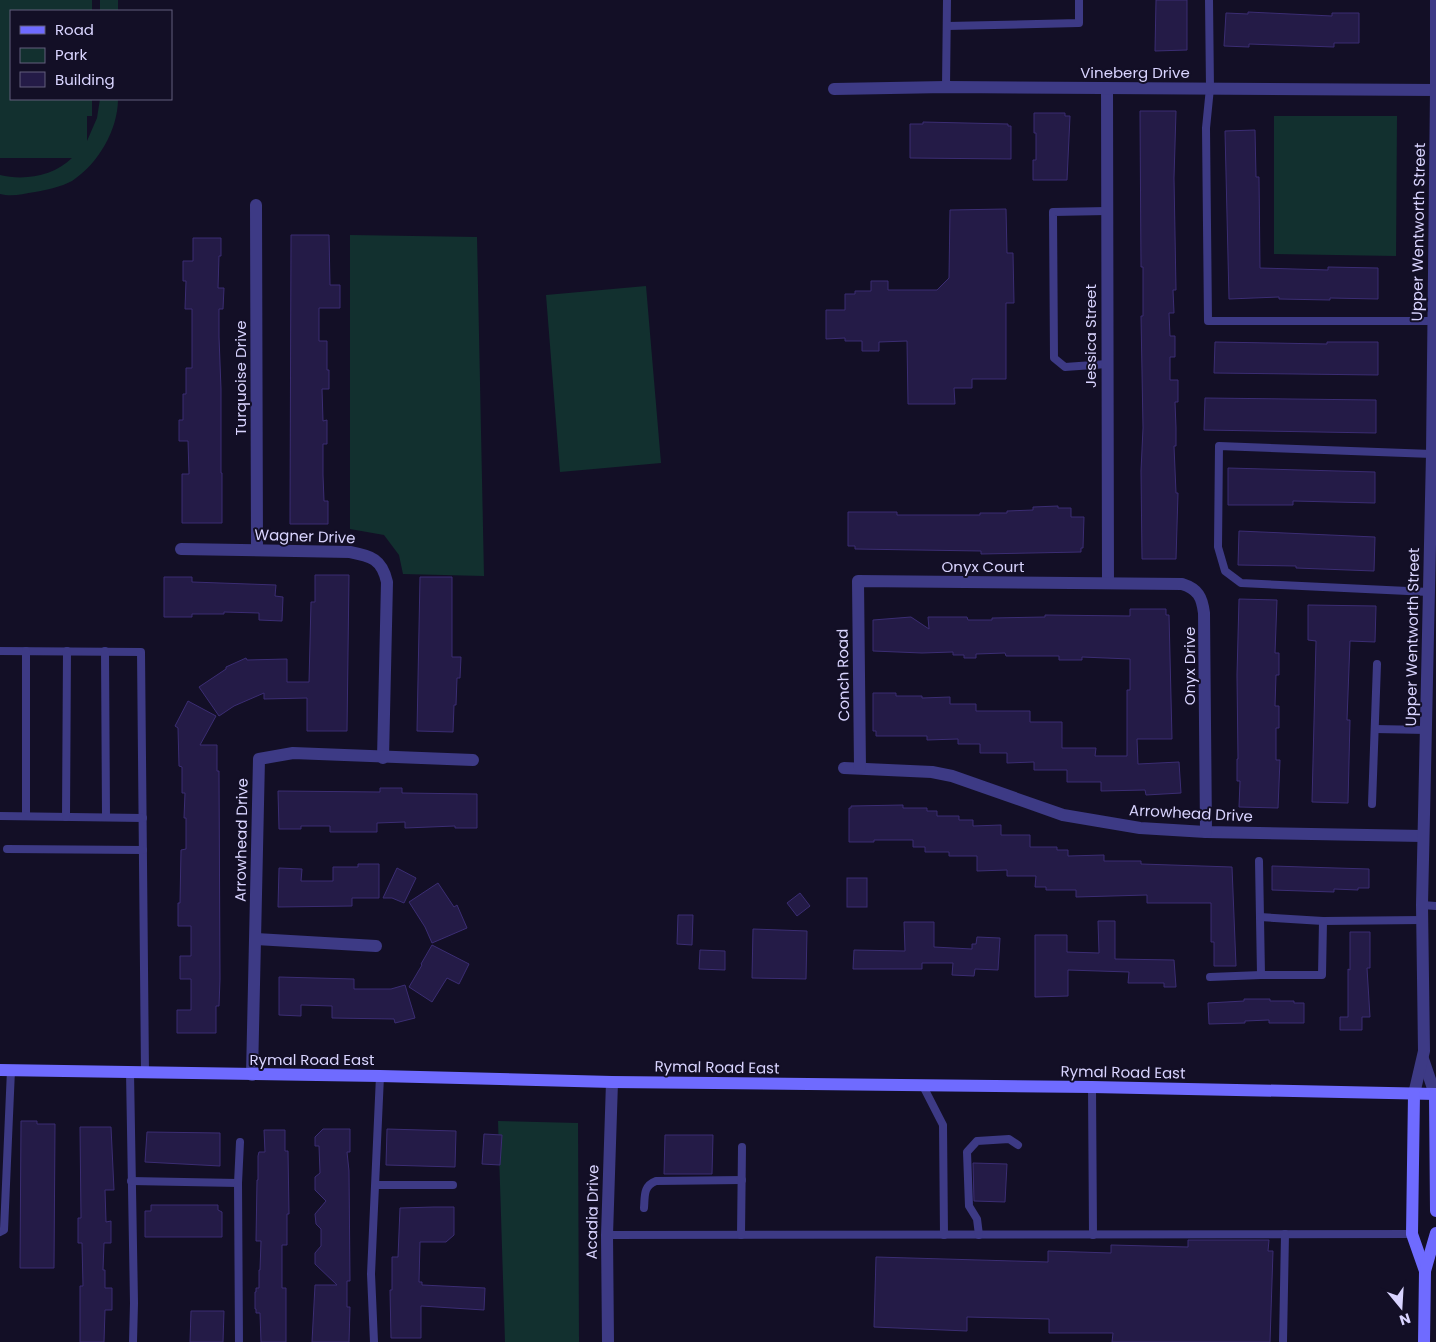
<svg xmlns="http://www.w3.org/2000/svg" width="1436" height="1342" viewBox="0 0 1436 1342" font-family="Poppins,sans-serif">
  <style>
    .green { fill: #12302f }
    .building { fill: #241b47; stroke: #3b2d73 }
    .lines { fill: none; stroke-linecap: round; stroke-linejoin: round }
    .service { stroke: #3d3a85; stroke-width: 8 }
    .minor { stroke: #3d3a85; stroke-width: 12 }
    .tertiary { stroke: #3d3a85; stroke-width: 12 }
    .secondary { stroke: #6f6bff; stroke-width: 12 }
    .labels { text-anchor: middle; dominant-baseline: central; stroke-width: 4; stroke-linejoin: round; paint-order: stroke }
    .street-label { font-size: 15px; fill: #d9d4ff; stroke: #130f26 }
  </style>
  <rect width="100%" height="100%" fill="#130f26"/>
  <g class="green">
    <path d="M0,0h92v11h-81v88h81v17h-5v25l10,-23 3,-19h18c0,31 -20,65 -46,82 -11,6 -26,9 -37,11 -13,2 -23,5 -35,2v-19c24,6 54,1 72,-17h-72z"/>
    <rect x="100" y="0" width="18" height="11"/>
    <path d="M1274,116h123l-1,140 -122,-2z"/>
    <path d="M350,235l127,2 7,339 -81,-2 -4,-19 -15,-20 -34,-6z"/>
    <path d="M646,286l15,177 -101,9 -14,-177z"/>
    <path d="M498,1121l80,2 1,219h-74z"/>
  </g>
  <g class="building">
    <path d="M1156,0h31v50l-32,1z"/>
    <path d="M1248,12l84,4v-3h27v30h-25v4l-85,-3v3l-25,-1 2,-33 22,1z"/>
    <path d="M1140,111h36l-2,67 2,112h-3l1,23h-5l1,23h5v21h-5v23h8v22h-3l1,26v18h-2l2,47h2l-2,66h-34l-1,-88 2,-43 -2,-112h2v-49h-2z"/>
    <path d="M1034,113h31v3h5l-3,64h-34v-20h3v-27h-2z"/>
    <path d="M923,122l85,2v2h3v33l-101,-1v-34h13z"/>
    <path d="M1255,130l1,47h3l1,91 68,2v-3l50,1v31l-48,-1v2l-51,-1v-2l-50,2 -4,-168z"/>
    <path d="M1006,209l1,44h6l1,50h-8v76h-34v9h-18l1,16h-47l-1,-63 -28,1v9h-17v-10h-17v-3l-19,1v-29h19v-16h10v-3h16v-10h17v9h49l12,-12 1,-68z"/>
    <path d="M291,235h38l1,50h10v23h-21v33h8v29h2v19h-7l1,32 4,-1v24h-4v31l1,26h4v23h-38z"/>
    <path d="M193,238h28v18h-2l-1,32h6l-1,21h-4v28l2,52v84h1v50h-40v-49h7l-1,-33h-9v-21h4v-26h3v-26h6v-59h-7l1,-28h-3v-20h10z"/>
    <path d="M1215,342l112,2v-2h51v33l-164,-2z"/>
    <path d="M1205,398l171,2v33l-172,-3z"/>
    <path d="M1228,468l147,4v31l-82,-2v4h-65z"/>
    <path d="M1058,506v2h13v9h13l-1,31h-2v4l-100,2v-3l-126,-2v-3h-7v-34h49v3h83v-2h27v-2l26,-1v-3z"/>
    <path d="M1239,531l136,6 -1,34 -78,-3v-2l-58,-1z"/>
    <path d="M315,575h34l-2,156h-40v-33l-43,1v-6l-30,13 -15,10 -20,-29 27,-18v-2l20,-9 1,2 40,-1v23h22l2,-80h4z"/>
    <path d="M164,577h28v5l84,3 -1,11 8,1 -1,24 -23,-1v-7l-35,-1v2h-32v3h-28z"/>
    <path d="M420,577h32v80h9l-1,21h-3l-1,27h-2l-1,27 -36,-1z"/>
    <path d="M1239,599l38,1 -2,53h4v22h-3l-1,31h4v22h-3v32h4l-2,48 -39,-1 1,-26h-3v-22h1l-1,-84z"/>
    <path d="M1308,605l68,1 -1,36 -25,-1 -3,79h3l-2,83 -36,-1 4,-161 -8,-1z"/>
    <path d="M1130,609h36v6h3l3,124h-35l1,25 41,-2 2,31 -35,2 -1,-5 -44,1v-9h-34v-12h-33v-8l-27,1v-10h-27v-9h-22v-5l-31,1v-4h-51v-5h-3v-38h23v3h26v2l28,-1v7h26v7h54v11h32v26h34l-1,8h32v-66h3v-31l-48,-2v3h-23v-4h-53l-1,-3 -29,1v4h-12v-3h-11v-3l-31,1 -49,-2v-31l38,-3 18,12 -1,-12h39l1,3h24v-2l53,-1v-2l85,1z"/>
    <path d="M188,701l28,15 -16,29h17v26h2l1,208 -1,27h-3v27h-39v-23h14v-31h-11v-23h11v-30h-13v-23h2l1,-53 5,-1v-31h-2l1,-25h-3v-26l-3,-1 -1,-38 -3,-2z"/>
    <path d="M380,788h22v5l75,1v34h-22v-2l-50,2v-6l-28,1v9h-47v-6h-29v3h-22l-1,-38 102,1z"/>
    <path d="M903,805v3h24v3h10v5h22v4h14v6l28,-1v10h29v12h27v3h11v6l36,-1v6h37v3l91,3 4,99h-22v-24h-3v-39h-64v-8l-71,2v-7h-30v-3h-11l1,-11h-29v-6l-30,1v-15h-28v-4h-24v-5h-12v-7h-39v2h-25v-34h2v-2z"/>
    <path d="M358,864h21v34h-27v8l-74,1 1,-39 23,1 -1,12h32v-14h25z"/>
    <path d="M1272,866l97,3v19h-11v2l-24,-1v3l-62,-2z"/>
    <path d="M397,868l19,10 -12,25 -12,-5h-9z"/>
    <rect x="847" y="878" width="20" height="29"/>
    <path d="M438,883l16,24 3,-2 10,23 -35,15 -7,-16 -16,-25z"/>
    <path d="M800,893l10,13 -13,10 -10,-13z"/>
    <path d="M678,915h15l-1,30 -15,-1z"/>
    <path d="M1098,921h17v38l59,1 2,27h-12v-4h-36l1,-11 -61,-2v26l-33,1v-62h32v17l32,1z"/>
    <path d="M904,922h30v25l38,2v-5h4l1,-7 23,1 -2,32 -23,-1 -1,7 -22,-1 1,-12h-31v6h-69l1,-19 51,1z"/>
    <path d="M753,929l54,2 -1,48 -54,-1z"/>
    <path d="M1350,932h20v36h-3l3,49h-8v13h-22v-13h8v-48l2,1z"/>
    <path d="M432,945l37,19 -10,20 -12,-6 -15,24 -23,-15 13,-22 -1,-1z"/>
    <path d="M700,950l25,1v19l-26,-1z"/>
    <path d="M279,977l75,2v10h37l14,-4 10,33 -20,5 -1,-4 -62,-1v-12l-31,-1v11l-22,-1z"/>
    <path d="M1244,999h26v2h24v2h10v20h-35v-3l-24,1v2l-36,1 -1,-21 36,-2z"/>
    <path d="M21,1121h16v3h18l-1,144h-34z"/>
    <path d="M80,1127h31l3,63h-9l1,32 5,-1v22h-7l-1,27h2v18h7v22h-7l-1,32h-24v-56h3l-1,-43h-4v-25h3z"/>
    <path d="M323,1129h27v23h-3l2,19 1,110h-3v26h3l-1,35h-37l3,-57h22l-22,-21v-11l6,-7v-17l-5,-5 -1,-10 11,-13 -11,-11v-13l5,-4 -1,-27h-4v-9z"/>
    <path d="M387,1129l69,2 -1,36 -69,-2z"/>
    <path d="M264,1130h21v21h3l1,63h-2v31h-5v43h4v54h-25l-1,-29h-4v-4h-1v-17h1v-4h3v-18h1l1,-29h-5l1,-61h1v-24l1,-4h6z"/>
    <path d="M147,1132l73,1v33l-75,-4z"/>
    <path d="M484,1134l18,1 -2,30 -18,-1z"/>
    <path d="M665,1135h48l-1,39h-48z"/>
    <path d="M973,1163l34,1 -2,38 -31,-1z"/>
    <path d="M151,1205h67v5l4,2v25h-77v-26h6z"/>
    <path d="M434,1207h20v28l-8,7h-26l-1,40h3v3l63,3 -1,22 -63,-4v32h-30l-1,-48h2v-33h6l2,-49z"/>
    <path d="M1188,1240h81l-1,11h5l-3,91h-158l1,-9h-64v-14l-82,-2v14l-93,-4 2,-70 172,5v-11l63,2v-8l77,2z"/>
    <path d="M191,1311h33l-1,31h-33z"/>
  </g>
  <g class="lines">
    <g class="service">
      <path d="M1209,0l1,88 -4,40 2,193h225"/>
      <path d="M947,26l132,-3v-23"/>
      <path d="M946,87l1,-87"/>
      <path d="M1107,211l-54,1 1,146 11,9 42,-3"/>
      <path d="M1429,592l-188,-9 -16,-12 -7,-24 1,-101 213,8"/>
      <path d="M0,651l141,1 4,421"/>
      <path d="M26,651v165"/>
      <path d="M105,651l1,166"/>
      <path d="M1375,729l51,1"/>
      <path d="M1372,804l5,-140"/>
      <path d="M0,816l143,2"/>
      <path d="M66,817l1,-166"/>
      <path d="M7,849l136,1"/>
      <path d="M1259,861l2,114"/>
      <path d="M1422,905l14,1"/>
      <path d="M1260,917l63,4 99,-1"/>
      <path d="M1210,977l51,-2h61l1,-54"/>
      <path d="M130,1072l4,231 -1,39"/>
      <path d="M923,1086l20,39 1,110"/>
      <path d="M1092,1087l1,148"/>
      <path d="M131,1181l107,2"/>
      <path d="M376,1185h77"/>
      <path d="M644,1208c1,-12 -1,-22 12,-27l86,-1"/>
      <path d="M0,1232l4,-2 7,-160"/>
      <path d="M607,1235l805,-1"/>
      <path d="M741,1235l1,-88"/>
      <path d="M979,1235l-2,-16 -8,-13 -2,-54 10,-11 32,-2 9,6"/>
      <path d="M239,1342l-1,-159 2,-41"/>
      <path d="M374,1342l-3,-68 9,-198"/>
      <path d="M1283,1342l2,-108"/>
    </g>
    <g class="minor">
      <path d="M1107,88l1,495"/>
      <path d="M834,89l112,-2 490,3"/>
      <path d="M1436,90v-90"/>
      <path d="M256,205l1,345"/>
      <path d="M181,549l169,3c21,4 32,7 37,30l-4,176"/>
      <path d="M844,768l88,4 20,4 111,39 77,13 66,4 217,4"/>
      <path d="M860,768l-2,-187 324,3c16,5 20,13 22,29l2,219"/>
      <path d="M256,939l120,7"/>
      <path d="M252,1075l7,-316 34,-6 180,7"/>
      <path d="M608,1342l-1,-107 5,-153"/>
    </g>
    <g class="tertiary">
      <path d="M1423,1059l12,35"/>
      <path d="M1414,1094l10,-43 -2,-146 10,-451 4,-364"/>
    </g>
    <g class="secondary">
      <path d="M0,1070l380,6 232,6 480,5 344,7"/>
      <path d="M1414,1094l-2,140 13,37"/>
      <path d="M1435,1094l1,117"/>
      <path d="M1424,1342l1,-71 11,-38"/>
    </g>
  </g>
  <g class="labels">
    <g class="street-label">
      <text x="1135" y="72">Vineberg Drive</text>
      <text transform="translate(1418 232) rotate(-89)">Upper Wentworth Street</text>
      <text transform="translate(1090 336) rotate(-90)">Jessica Street</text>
      <text transform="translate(240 378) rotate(-90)">Turquoise Drive</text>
      <text transform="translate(305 536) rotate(2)">Wagner Drive</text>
      <text x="983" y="566">Onyx Court</text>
      <text transform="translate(1412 637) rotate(-89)">Upper Wentworth Street</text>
      <text transform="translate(1189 666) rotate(-90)">Onyx Drive</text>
      <text transform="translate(843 675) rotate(-91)">Conch Road</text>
      <text transform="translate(1191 813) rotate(3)">Arrowhead Drive</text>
      <text transform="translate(241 840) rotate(-89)">Arrowhead Drive</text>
      <text x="312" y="1059">Rymal Road East</text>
      <text transform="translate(717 1067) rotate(1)">Rymal Road East</text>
      <text transform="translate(1123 1072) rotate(1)">Rymal Road East</text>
      <text transform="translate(592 1212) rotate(-89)">Acadia Drive</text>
    </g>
  </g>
  <rect x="10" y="10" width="162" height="90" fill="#130f26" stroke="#625e7d"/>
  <rect x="20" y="26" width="25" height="8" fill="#6f6bff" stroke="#625e7d"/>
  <text x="55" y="35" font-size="15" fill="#d9d4ff">Road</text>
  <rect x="20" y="48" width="25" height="15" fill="#12302f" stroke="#625e7d"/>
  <text x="55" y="60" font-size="15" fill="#d9d4ff">Park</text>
  <rect x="20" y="72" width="25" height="15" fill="#241b47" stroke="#625e7d"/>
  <text x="55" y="85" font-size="15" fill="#d9d4ff">Building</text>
  <g transform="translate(1401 1307) rotate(162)" stroke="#130f26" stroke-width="4" paint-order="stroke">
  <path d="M0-4L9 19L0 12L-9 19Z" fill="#d9d4ff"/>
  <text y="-8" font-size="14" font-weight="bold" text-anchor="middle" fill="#d9d4ff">N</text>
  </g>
</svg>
